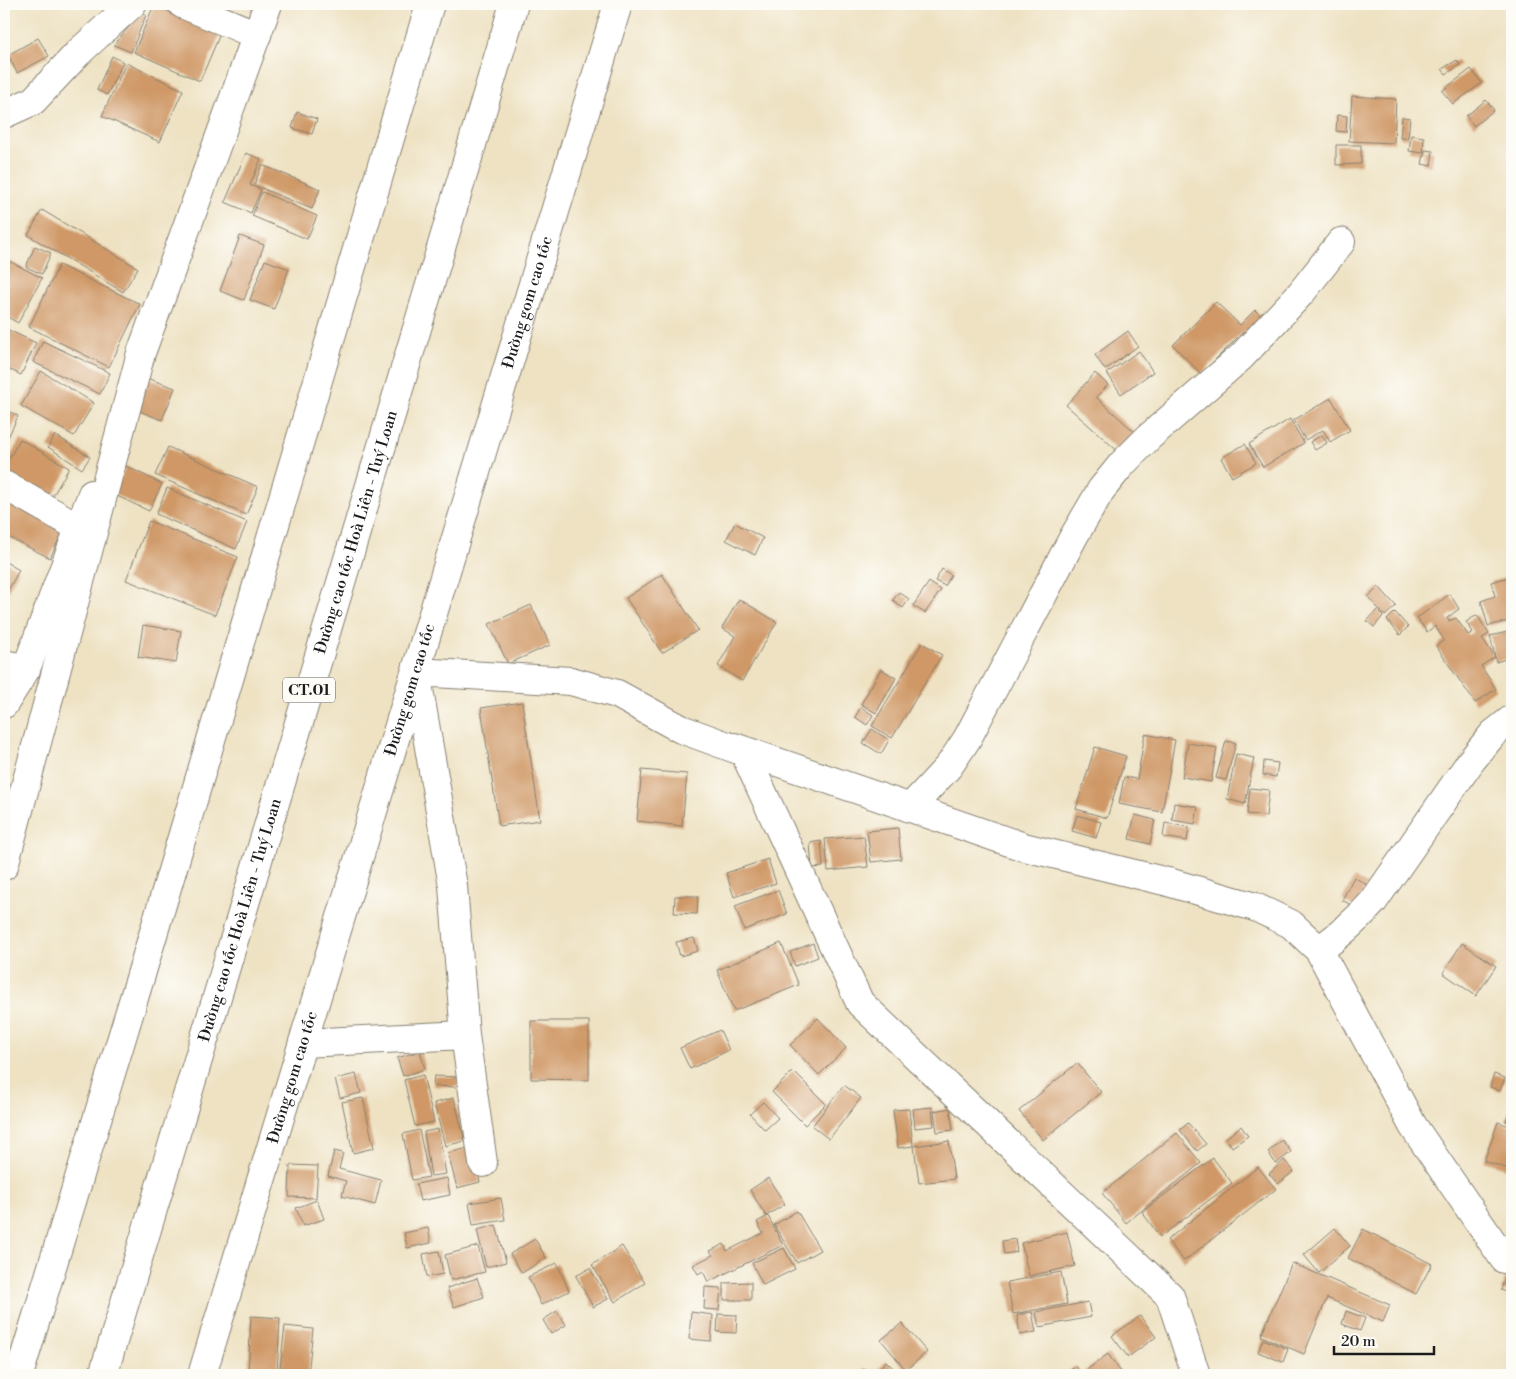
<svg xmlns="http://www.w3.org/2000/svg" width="1516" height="1379" viewBox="0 0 1516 1379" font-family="'Libre Bodoni',serif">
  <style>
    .building { fill: #cf9866 }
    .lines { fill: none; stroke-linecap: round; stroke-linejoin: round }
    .minor-casing { stroke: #857f70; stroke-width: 30 }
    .tertiary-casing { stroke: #857f70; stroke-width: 30 }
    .secondary-casing { stroke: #857f70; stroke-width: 30 }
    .motorway-casing { stroke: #857f70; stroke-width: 30 }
    .minor { stroke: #fff; stroke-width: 28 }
    .tertiary { stroke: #fff; stroke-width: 28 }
    .secondary { stroke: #fff; stroke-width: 28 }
    .motorway { stroke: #fff; stroke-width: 28 }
    .labels { text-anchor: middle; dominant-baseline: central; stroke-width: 4.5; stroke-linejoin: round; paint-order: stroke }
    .shield { fill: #fdfcf7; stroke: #605f5e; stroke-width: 1 }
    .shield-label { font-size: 15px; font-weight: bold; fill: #1c1c1c }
    .street-label { font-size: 16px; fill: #1c1c1c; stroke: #fdfcf7 }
  </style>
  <rect width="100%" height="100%" fill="#fdfcf7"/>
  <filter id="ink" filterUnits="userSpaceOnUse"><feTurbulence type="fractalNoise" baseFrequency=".02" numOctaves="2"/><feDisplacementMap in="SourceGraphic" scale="10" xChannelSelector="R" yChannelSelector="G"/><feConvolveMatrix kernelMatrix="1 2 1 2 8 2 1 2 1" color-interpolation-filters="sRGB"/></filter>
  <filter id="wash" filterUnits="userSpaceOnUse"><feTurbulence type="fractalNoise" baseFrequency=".0096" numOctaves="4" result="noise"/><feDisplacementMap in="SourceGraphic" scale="20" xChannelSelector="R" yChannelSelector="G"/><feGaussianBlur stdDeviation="1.12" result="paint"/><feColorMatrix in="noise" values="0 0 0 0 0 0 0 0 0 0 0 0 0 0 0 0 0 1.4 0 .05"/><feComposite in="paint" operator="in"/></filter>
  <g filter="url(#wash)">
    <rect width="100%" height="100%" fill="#eee2c3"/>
    <g id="blocks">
      <g class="building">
        <path d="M154,5l66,29 -20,47 -66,-29z"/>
        <path d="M140,13l6,2 -15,37 -17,-7z"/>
        <path d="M38,38l11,18 -32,17 -9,-18z"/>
        <path d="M112,56l11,6 -16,33 -10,-5z"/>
        <path d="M1457,60l3,5 -14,9 -4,-5z"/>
        <path d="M126,63l57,27 -23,52 -58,-26z"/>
        <path d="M1471,69l11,14 -29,21 -11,-13z"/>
        <path d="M1352,96l44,3 -2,44 -45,-2z"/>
        <path d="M1486,100l8,10 -20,16 -8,-10z"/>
        <path d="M297,112l20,7 -5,15 -20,-6z"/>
        <path d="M1337,115l10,1 -1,16 -10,-1z"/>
        <path d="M1402,117l8,1 -2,20h-8z"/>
        <path d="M1411,135l13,2 -1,16 -14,-2z"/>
        <path d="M1336,145h25v19l-25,1z"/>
        <path d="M1425,150l8,1 -2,15 -9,-2z"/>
        <path d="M246,153l15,6 -11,26 11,5 -10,23 -26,-11z"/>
        <path d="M262,165l58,24 -8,20 -58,-24z"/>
        <path d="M262,192l55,24 -10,23 -55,-23z"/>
        <path d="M42,210l96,58 -15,24 -95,-57z"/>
        <path d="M240,236l24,9 -20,55 -24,-9z"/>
        <path d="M35,246l16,7 -9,21 -16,-7z"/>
        <path d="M265,260l24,9 -15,40 -24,-9z"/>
        <path d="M9,261l33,17 -24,45 -14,-8v-43z"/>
        <path d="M59,265l81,39 -31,63 -80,-40z"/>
        <path d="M1216,302l24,23 15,-15 14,14 -16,16 -9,-9 -43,43 -28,-29z"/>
        <path d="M4,328l32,15 -15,32 -17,-8z"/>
        <path d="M1128,331l10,15 -33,24 -10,-15z"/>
        <path d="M43,341l67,32 -10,21 -67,-32z"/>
        <path d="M1139,351l14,21 -32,22 -14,-21z"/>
        <path d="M41,371l53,32 -20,33 -53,-30z"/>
        <path d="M1095,373l13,12 -12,12 42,38 -17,19 -55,-49z"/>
        <path d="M144,377l31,11 -13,32 -30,-12z"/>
        <path d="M1331,398l19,32 -20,12 -7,-12 -18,10 -11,-20z"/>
        <path d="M4,409l14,7 -14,30z"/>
        <path d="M1290,419l14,24 -41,24 -14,-23z"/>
        <path d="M55,435l35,22 -8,12 -34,-22z"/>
        <path d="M1322,435l5,8 -12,7 -5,-8z"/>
        <path d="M20,439l49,29 -18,31 -47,-27v-4z"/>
        <path d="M1245,444l11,19 -24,14 -11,-19z"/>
        <path d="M168,447l90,40 -12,28 -91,-40z"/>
        <path d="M126,466l36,18 -13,27 -36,-17z"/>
        <path d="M167,488l80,34 -11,27 -80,-35z"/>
        <path d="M4,498l60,31 -14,29 -46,-23z"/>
        <path d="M149,521l89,36 -23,58 -89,-35z"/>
        <path d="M735,523l28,15 -8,17 -29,-15z"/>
        <path d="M4,561l15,9 -15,28z"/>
        <path d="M942,569l9,6 -6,11 -10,-5z"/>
        <path d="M662,574l36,56 -36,23 -36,-55z"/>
        <path d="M1512,576v44l-24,6 -7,-25 14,-5 -4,-14z"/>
        <path d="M929,582l12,8 -16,23 -12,-7z"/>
        <path d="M1379,587l17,19 -11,10 -17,-19z"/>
        <path d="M899,592l10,7 -6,9 -10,-8z"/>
        <path d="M1450,594l9,15 -12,9 2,3 7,-3 12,17 5,-3 -7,-10 11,-7 12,19 -7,4 13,19 -5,-21 22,-5v26l-16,5 -1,-5 -14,9 15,23 -21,14 -39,-57 8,-6 -9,-14 -8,6 -10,-14z"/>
        <path d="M739,599l38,23 -35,59 -24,-15 17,-30 -13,-8z"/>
        <path d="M531,605l19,40 -42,19 -19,-40z"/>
        <path d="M1377,610l6,6 -9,11 -7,-6z"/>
        <path d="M1395,612l13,15 -8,8 -13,-15z"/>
        <path d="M143,625l38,6 -5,32 -38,-6z"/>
        <path d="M922,643l20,12 -50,83 -20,-12z"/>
        <path d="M881,669l15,9 -20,35 -15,-9z"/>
        <path d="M522,702l18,118 -41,6 -18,-118z"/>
        <path d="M861,707l12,8 -6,10 -12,-8z"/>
        <path d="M872,729l17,11 -8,14 -18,-11z"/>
        <path d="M1145,734l30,6 -13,72 -43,-8 5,-27 13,2z"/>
        <path d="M1226,741l10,2 -10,37 -10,-2z"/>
        <path d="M1188,743l29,5 -6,34 -29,-5z"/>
        <path d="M1095,747l31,9 -19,62 -31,-9z"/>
        <path d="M1236,754l18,4 -9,46 -18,-5z"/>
        <path d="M1264,761l14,2 -2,14 -13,-2z"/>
        <path d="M642,770l45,4 -5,52 -45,-5z"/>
        <path d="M1250,788l19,2 -3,26 -19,-2z"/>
        <path d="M1174,803l24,4 -3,17 -23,-4z"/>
        <path d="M1077,815l24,7 -5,16 -24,-7z"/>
        <path d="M1135,815l20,5 -5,24 -21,-5z"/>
        <path d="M1165,823l24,4 -2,14 -24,-4z"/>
        <path d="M898,828l3,31 -30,3 -4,-31z"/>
        <path d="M864,836l4,31 -40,4 -3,-32z"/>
        <path d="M821,841l2,26 -11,1 -2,-25z"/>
        <path d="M768,859l8,24 -42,14 -8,-24z"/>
        <path d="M1354,877l13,8 -12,22 -13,-7z"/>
        <path d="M778,890l9,24 -43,16 -9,-24z"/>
        <path d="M675,896h23l-1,18 -23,-1z"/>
        <path d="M694,938l4,13 -18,5 -4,-14z"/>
        <path d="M781,943l18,42 -65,26 -17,-41z"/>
        <path d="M813,943l5,14 -23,9 -5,-14z"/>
        <path d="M1462,943l34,23 -20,30 -33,-23z"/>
        <path d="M818,1018l28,30 -27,27 -29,-30z"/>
        <path d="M531,1021h58v59l-58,-1z"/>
        <path d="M720,1030l9,20 -39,19 -10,-21z"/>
        <path d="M420,1051l5,18 -22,7 -6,-18z"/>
        <path d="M1077,1063l24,29 -58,48 -24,-29z"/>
        <path d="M793,1071l33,33 -21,21 -33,-33z"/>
        <path d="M356,1074l5,19 -21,5 -5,-19z"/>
        <path d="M1494,1074l11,4 -5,13 -10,-4z"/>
        <path d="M423,1075l11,47 -19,4 -11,-46z"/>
        <path d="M434,1076l24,1v10l-25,-1z"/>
        <path d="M844,1085l17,13 -32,41 -17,-13z"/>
        <path d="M363,1098l11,50 -21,5 -11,-51z"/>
        <path d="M454,1098l11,43 -20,5 -11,-43z"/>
        <path d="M763,1102l15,16 -13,12 -15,-16z"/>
        <path d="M932,1107l2,19 -19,2 -2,-19z"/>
        <path d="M950,1108l3,22 -16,2 -3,-21z"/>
        <path d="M909,1109l4,37 -15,2 -5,-38z"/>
        <path d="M1510,1109l2,1v13l-6,-2z"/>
        <path d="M1498,1122l14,5v43l-28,-9z"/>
        <path d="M1188,1123l18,21 -9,7 -17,-21z"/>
        <path d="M1241,1126l7,10 -16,11 -6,-9z"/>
        <path d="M438,1129l8,45 -15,2 -7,-44z"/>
        <path d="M419,1130l10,47 -17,3 -9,-46z"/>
        <path d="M1177,1133l24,30 -75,60 -24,-30z"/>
        <path d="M1282,1140l9,12 -15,12 -8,-12z"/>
        <path d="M949,1141l5,38 -35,4 -5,-37z"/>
        <path d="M472,1147l8,35 -23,6 -9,-35z"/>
        <path d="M334,1151l9,2 -4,16 42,11 -6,25 -33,-9 4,-15 -18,-5z"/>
        <path d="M1213,1158l19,25 -72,54 -18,-25z"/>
        <path d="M1284,1160l10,11 -16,13 -9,-10z"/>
        <path d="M290,1165l28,1 -2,32 -27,-1z"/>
        <path d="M1258,1167l18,22 -92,72 -17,-21z"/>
        <path d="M447,1178l3,17 -30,6 -4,-17z"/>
        <path d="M768,1178l17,26 -19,12 -16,-26z"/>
        <path d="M501,1198l4,22 -32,5 -4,-22z"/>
        <path d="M317,1200l7,19 -21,7 -7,-18z"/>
        <path d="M797,1211l23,39 -23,13 -23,-38z"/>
        <path d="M768,1216l15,29 -75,37 -5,-11 -5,3 -5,-9 20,-10 -3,-4 14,-7 3,7 36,-18 -6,-11z"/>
        <path d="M496,1225l10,37 -20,5 -9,-37z"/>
        <path d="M428,1228l3,15 -24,5 -3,-15z"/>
        <path d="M1335,1228l15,18 -31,27 -15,-18z"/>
        <path d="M1363,1229l69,35 -16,30 -68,-36z"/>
        <path d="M1067,1232l8,34 -46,10 -8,-33z"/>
        <path d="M535,1239l11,19 -24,15 -12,-19z"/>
        <path d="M1015,1239l2,13 -13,2 -2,-13z"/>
        <path d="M478,1246l7,26 -34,8 -6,-25z"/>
        <path d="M622,1246l23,37 -30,19 -23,-37z"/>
        <path d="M784,1248l11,21 -32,16 -11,-22z"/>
        <path d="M439,1251l4,23 -16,3 -4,-23z"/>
        <path d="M1512,1257v37l-11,-4z"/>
        <path d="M557,1263l12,28 -28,14 -13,-28z"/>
        <path d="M1292,1263l98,42 -7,17 -56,-24 -23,56 -43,-18z"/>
        <path d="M590,1268l18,31 -15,8 -17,-31z"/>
        <path d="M1061,1272l6,32 -54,10 -6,-32z"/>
        <path d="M477,1278l7,19 -30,10 -7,-19z"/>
        <path d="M751,1282v18h-27v-17z"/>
        <path d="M705,1287l16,1 -2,22 -15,-1z"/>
        <path d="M1088,1302l3,15 -52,10 -3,-15z"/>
        <path d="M557,1311l9,14 -15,9 -8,-14z"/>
        <path d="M1346,1311l19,7 -5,13 -18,-7z"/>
        <path d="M691,1312l22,3 -2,26 -22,-2z"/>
        <path d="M1032,1312l4,20 -16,3 -3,-20z"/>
        <path d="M718,1314l19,1 -1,18 -19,-1z"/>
        <path d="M251,1316l29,2 -3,57h-29z"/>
        <path d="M1140,1316l16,21 -28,20 -16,-21z"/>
        <path d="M902,1323l25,29 -21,18 -25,-30z"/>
        <path d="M285,1326l28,3 -5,46h-29z"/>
        <path d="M1263,1339l25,10 -5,13 -25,-10z"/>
        <path d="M1108,1354l15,21h-61l13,-9 6,8z"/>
        <path d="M886,1361l14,14h-24l-2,-1z"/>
        <path d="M865,1368l7,7h-15z"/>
      </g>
    </g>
  </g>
  <g filter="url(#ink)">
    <use href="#blocks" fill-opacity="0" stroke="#857f70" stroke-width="1"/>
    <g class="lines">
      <g class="minor-casing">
        <g id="minor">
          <path d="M182,4l75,31"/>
          <path d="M4,114l29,-13 46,-49 53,-48"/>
          <path d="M4,485l76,43"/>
          <path d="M4,664l22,5"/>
          <path d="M734,747l290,100 144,35 87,25 36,17 28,26 94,176 91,133"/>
          <path d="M910,808l39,-42 18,-27 107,-203 27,-46 21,-26 27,-27 92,-80 60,-64 40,-51"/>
          <path d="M1319,950c20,-14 37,-29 54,-48l98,-141 22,-27 19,-15"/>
          <path d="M303,1043l162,-8"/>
          <path d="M483,1163l-18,-128 -12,-149 -37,-214 155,9 46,13 64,35 63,23 116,251 310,293 26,79"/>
        </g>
      </g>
      <g class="tertiary-casing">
        <path id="tertiary" d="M4,704l22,-35 66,-175"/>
      </g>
      <g class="secondary-casing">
        <g id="secondary">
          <path d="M4,866l137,-513 127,-349"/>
          <path id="s1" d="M202,1375l416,-1371"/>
        </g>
      </g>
      <g class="motorway-casing">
        <g id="motorway">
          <path d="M19,1375l122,-400 289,-971"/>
          <path id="s2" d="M103,1375l114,-378 297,-993"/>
        </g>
      </g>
      <use href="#minor" class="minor"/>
      <use href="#tertiary" class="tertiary"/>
      <use href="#secondary" class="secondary"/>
      <use href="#motorway" class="motorway"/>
    </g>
  </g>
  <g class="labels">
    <rect class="shield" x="283" y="677.5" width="52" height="25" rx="4"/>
    <g class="shield-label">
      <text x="309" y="690">CT.01</text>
    </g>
    <g class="street-label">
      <text stroke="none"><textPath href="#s1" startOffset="1121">Đường gom cao tốc</textPath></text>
      <text stroke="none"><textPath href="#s2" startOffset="880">Đường cao tốc Hoà Liên - Tuý Loan</textPath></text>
      <text stroke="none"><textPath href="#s1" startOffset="716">Đường gom cao tốc</textPath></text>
      <text stroke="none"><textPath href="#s2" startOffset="475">Đường cao tốc Hoà Liên - Tuý Loan</textPath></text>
      <text stroke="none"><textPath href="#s1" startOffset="311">Đường gom cao tốc</textPath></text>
    </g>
  </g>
  <rect width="1516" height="1379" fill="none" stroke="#fdfcf7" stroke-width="20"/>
  <path d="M1334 1346v8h100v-8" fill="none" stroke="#1c1c1c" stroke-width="2.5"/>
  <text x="1341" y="1346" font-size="15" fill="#1c1c1c" stroke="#fdfcf7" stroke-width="4" paint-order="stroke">20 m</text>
</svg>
